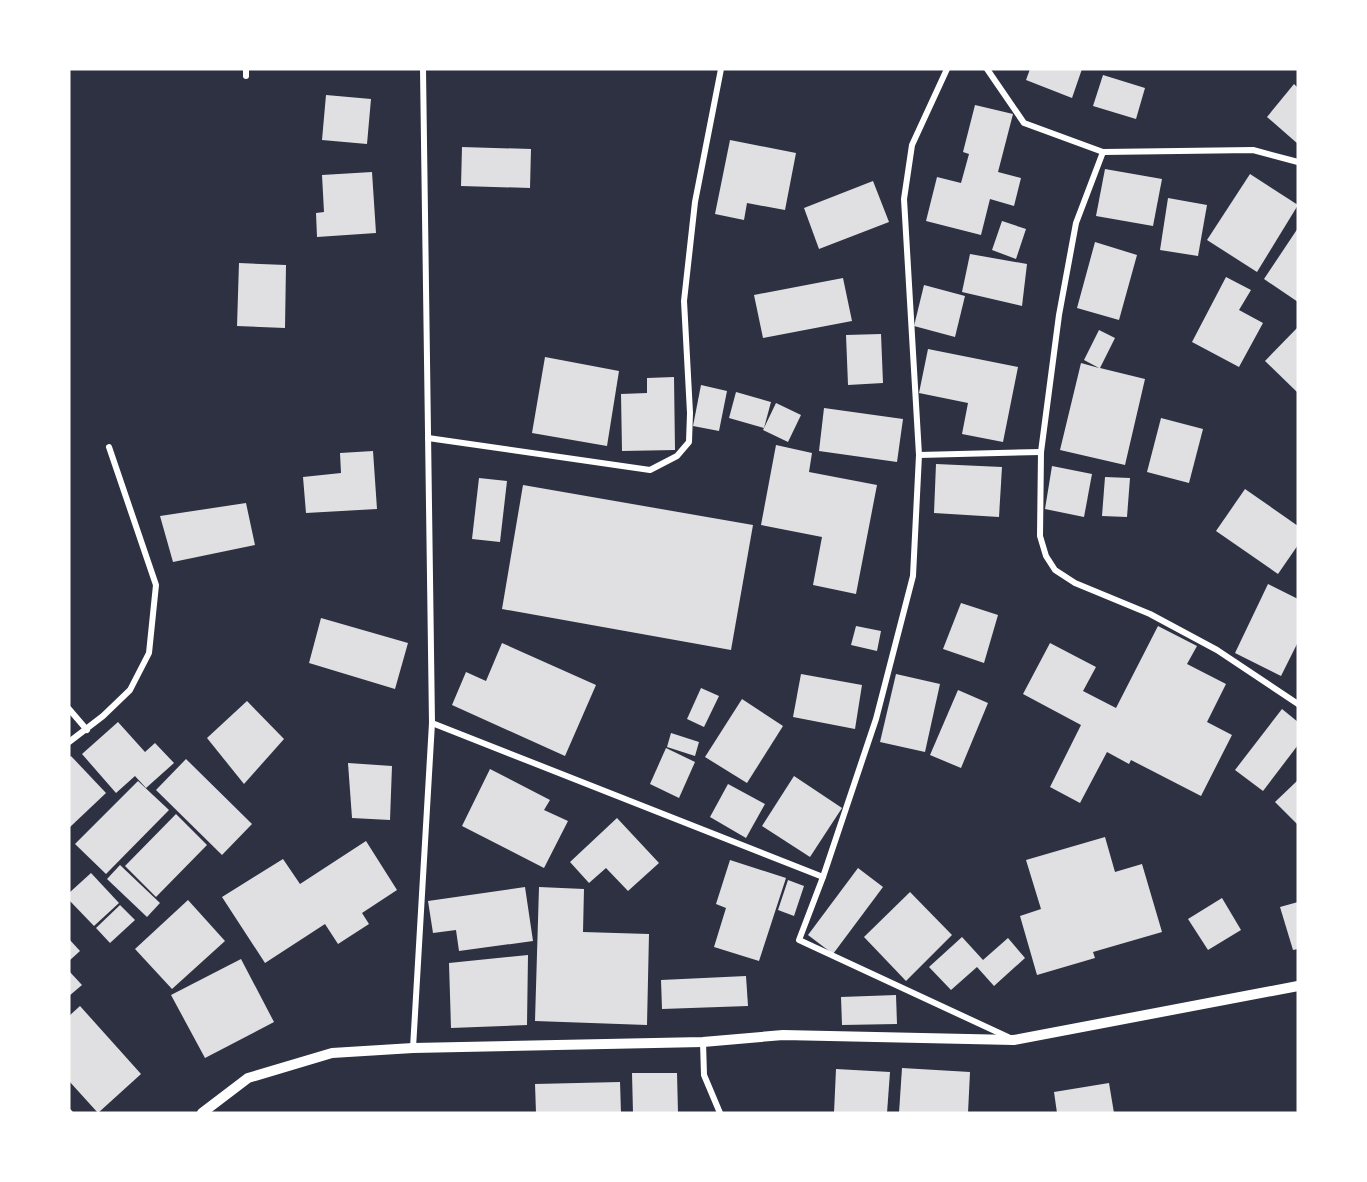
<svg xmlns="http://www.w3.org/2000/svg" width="1367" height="1182" viewBox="0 0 1367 1182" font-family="'Asap Condensed',sans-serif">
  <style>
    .building { fill: #e0e0e3 }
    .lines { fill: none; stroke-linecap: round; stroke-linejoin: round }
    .minor { stroke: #fff; stroke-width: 6 }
    .tertiary { stroke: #fff; stroke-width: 10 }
  </style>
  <rect width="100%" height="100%" fill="#2d3142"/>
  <g class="building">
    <path d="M1030,69h52l-10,29 -46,-18z"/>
    <path d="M1103,75l42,13 -9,31 -43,-13z"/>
    <path d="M1294,84l4,4v56l-31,-27z"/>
    <path d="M326,95l45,4 -4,45 -45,-4z"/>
    <path d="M975,105l38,9 -15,58 23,6 -7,28 -24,-7 -9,36 -55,-14 11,-44 24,6 8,-29 -6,-2z"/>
    <path d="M730,140l66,13 -11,57 -38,-7 -3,17 -29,-6z"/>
    <path d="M462,147l69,2 -1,39 -69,-2z"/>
    <path d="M1105,169l57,10 -9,47 -57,-10z"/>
    <path d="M372,172l4,61 -59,4 -1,-24 8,-1 -2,-37z"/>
    <path d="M1250,174l48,31 -41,67 -50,-32z"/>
    <path d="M873,181l16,41 -70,27 -15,-41z"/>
    <path d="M1168,198l39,7 -9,51 -38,-6z"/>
    <path d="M1002,221l24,8 -10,30 -24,-9z"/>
    <path d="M1298,228v74l-34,-23z"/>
    <path d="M1095,242l42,13 -18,65 -42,-12z"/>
    <path d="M970,254l57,10 -5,42 -60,-14z"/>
    <path d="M239,263l47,2 -1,63 -48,-2z"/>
    <path d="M1226,277l25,13 -12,20 24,13 -24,44 -47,-25z"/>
    <path d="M843,278l9,43 -89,17 -9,-43z"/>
    <path d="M924,285l41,11 -10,41 -41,-11z"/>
    <path d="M1298,327v66l-33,-32z"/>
    <path d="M1099,330l16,8 -15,30 45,11 -20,86 -65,-15 21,-87 18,5 -15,-8z"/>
    <path d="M881,334l2,49 -35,2 -2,-50z"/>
    <path d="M928,349l90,18 -15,75 -41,-8 6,-31 -49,-10z"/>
    <path d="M545,357l74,14 -12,75 -75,-13z"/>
    <path d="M674,377l1,73 -53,1 -1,-57 26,-1v-15z"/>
    <path d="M701,385l26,6 -8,40 -26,-5z"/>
    <path d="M736,392l35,10 -7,26 -35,-10z"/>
    <path d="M776,403l25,12 -13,27 -25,-12z"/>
    <path d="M824,408l79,11 -6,43 -78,-11z"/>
    <path d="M1161,418l42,11 -14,54 -42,-11z"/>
    <path d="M776,445l36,8 -3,19 68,13 -21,109 -43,-9 9,-48 -61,-12z"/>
    <path d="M373,451l4,58 -71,4 -3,-36 38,-4 -1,-20z"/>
    <path d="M936,464l66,3 -3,50 -65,-4z"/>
    <path d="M1052,466l40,8 -8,43 -39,-8z"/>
    <path d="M1105,477l25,1 -3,39 -25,-1z"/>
    <path d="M479,478l28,3 -7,61 -28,-3z"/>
    <path d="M523,485l230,40 -22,125 -229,-41z"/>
    <path d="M1245,489l53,37v19l-20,29 -62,-43z"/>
    <path d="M246,503l9,42 -82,17 -13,-46z"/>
    <path d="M1268,584l30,15v43l-17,34 -46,-23z"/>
    <path d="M961,603l37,12 -14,48 -41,-14z"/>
    <path d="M321,618l87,25 -13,46 -86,-26z"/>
    <path d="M856,626l25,5 -4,20 -26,-6z"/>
    <path d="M1158,626l39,20 -10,18 39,20 -19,38 25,13 -31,61 -70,-36 -2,4 -22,-12 -27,51 -30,-16 31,-62 -58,-31 27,-51 46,24 -13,24 33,17z"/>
    <path d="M502,643l94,42 -31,71 -113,-51 14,-33 20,9z"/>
    <path d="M801,674l61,11 -7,44 -62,-12z"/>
    <path d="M896,674l44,10 -15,68 -45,-10z"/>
    <path d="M701,688l18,8 -15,31 -17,-8z"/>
    <path d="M958,690l30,13 -27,65 -31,-13z"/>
    <path d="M742,699l41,27 -36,57 -42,-26z"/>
    <path d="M247,701l37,38 -40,45 -37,-46z"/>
    <path d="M1282,709l16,13v23l-35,46 -28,-21z"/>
    <path d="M118,722l27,30 10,-9 19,20 -28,25 -11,-12 -19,17 -34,-39z"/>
    <path d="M671,733l28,9 -4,14 -28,-9z"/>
    <path d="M666,748l29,14 -16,36 -29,-14z"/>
    <path d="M71,756l35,37 -37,35v-70z"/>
    <path d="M186,759l66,65 -30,31 -66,-65z"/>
    <path d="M348,763l44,3 -2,54 -38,-2z"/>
    <path d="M490,769l60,31 -6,10 24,11 -24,47 -82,-42z"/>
    <path d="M794,776l48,32 -32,49 -48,-31z"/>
    <path d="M1298,780v45l-23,-23z"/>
    <path d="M138,781l31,29 -63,64 -31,-30z"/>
    <path d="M728,784l37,20 -19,34 -36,-21z"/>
    <path d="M176,814l31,31 -51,52 -31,-31z"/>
    <path d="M617,818l42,45 -31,28 -22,-23 -17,15 -19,-21z"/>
    <path d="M1105,837l10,35 27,-8 20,68 -69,20 2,6 -58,17 -17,-59 21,-7 -15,-49z"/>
    <path d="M366,841l31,49 -35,23 7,11 -31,20 -13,-20 -60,39 -43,-66 61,-38 17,25z"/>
    <path d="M730,860l56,18 -27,83 -45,-14 12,-39 -10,-4z"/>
    <path d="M120,865l40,38 -13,14 -40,-38z"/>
    <path d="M858,868l25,19 -50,67 -25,-19z"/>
    <path d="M91,873l28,30 -25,23 -25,-26v-7z"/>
    <path d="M788,880l16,6 -10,30 -16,-6z"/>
    <path d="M525,887l8,54 -74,10 -3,-21 -23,3 -5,-32z"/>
    <path d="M539,887l45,2 -1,43 66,2 -2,91 -112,-4z"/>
    <path d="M910,892l42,43 -46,46 -42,-44z"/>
    <path d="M1222,898l19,32 -33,20 -20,-31z"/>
    <path d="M188,900l37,41 -53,48 -37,-40z"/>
    <path d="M1298,902v47l-5,1 -13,-43z"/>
    <path d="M120,905l15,15 -25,23 -14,-15z"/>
    <path d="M962,937l21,23 25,-22 17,20 -31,28 -17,-19 -26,23 -22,-23z"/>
    <path d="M69,939l11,12 -11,10z"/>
    <path d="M528,955l-1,70 -76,3 -2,-65z"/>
    <path d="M241,959l33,63 -69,36 -34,-63z"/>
    <path d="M69,971l13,14 -13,11z"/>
    <path d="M746,976l2,30 -86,3 -1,-29z"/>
    <path d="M896,995l1,29 -55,1 -1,-28z"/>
    <path d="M80,1006l61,68 -43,39 -29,-32v-65z"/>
    <path d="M902,1068l68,4 -2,41h-69z"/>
    <path d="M836,1069l54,3 -3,41h-53z"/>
    <path d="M632,1073h45l1,40h-45z"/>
    <path d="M620,1082l1,31h-85l-1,-29z"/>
    <path d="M1109,1083l5,30h-57l-3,-21z"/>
  </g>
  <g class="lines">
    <g class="minor">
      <path d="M246,69v7"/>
      <path d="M947,69l-35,76 -8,54 15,256 -6,121 -37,143 -53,158 -24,63 209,97"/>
      <path d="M987,69l37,54 79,29 -27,71 -17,92 -18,137 -1,84 6,20 9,14 20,13 75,31 67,36 81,54"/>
      <path d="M1103,152l150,-2 45,12"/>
      <path d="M428,438l222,32 27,-14 12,-14 1,-29 -6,-112 11,-99 26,-133"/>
      <path d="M919,455l122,-3"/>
      <path d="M69,709l18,21"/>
      <path d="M432,723l391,154"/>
      <path d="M69,742l34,-26 27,-26 19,-37 7,-68 -47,-138"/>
      <path d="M703,1042l1,33 16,38"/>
      <path d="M413,1048l19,-325 -9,-654"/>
      <path d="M69,1112l1,1"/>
    </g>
    <path class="tertiary" d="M202,1113l46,-35 84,-25 81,-5 290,-6 80,-7 231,5 284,-54"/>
  </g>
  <rect width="1367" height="1182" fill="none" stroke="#ffffff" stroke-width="141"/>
</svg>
